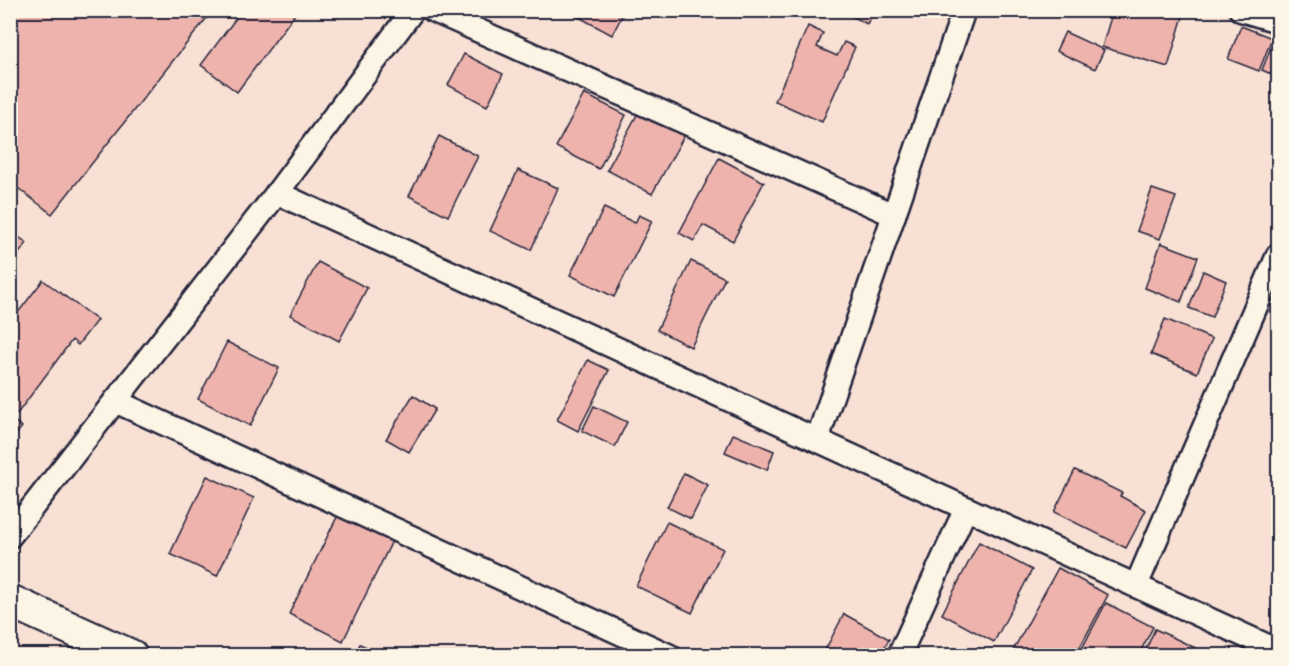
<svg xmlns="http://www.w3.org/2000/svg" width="1289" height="666" viewBox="0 0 1289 666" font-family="'Playpen Sans',sans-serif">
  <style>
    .building { fill: #eeb3ac; stroke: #22223b; stroke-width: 1.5 }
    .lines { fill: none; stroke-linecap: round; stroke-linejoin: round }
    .street-casing { stroke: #22223b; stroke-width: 27 }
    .secondary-casing { stroke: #22223b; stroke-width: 36 }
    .street { stroke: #fcf5e5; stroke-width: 22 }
    .secondary { stroke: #fcf5e5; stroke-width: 32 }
  </style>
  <rect width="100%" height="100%" fill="#f8e1d4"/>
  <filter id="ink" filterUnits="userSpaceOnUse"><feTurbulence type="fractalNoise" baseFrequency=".0167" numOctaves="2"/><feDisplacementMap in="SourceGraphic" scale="12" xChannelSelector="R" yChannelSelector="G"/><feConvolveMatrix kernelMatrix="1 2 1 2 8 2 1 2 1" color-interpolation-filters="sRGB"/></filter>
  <g filter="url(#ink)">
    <g class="building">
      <path d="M10,10h203l-161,204 -42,-32z"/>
      <path d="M242,10h56l-61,82 -36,-27z"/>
      <path d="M566,10h59l-13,25z"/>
      <path d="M840,10h34l-7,14z"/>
      <path d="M1113,10h53l17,6 -15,51 -66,-20z"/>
      <path d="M808,26l15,7 -6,14 20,9 7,-14 11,5 -33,75 -47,-21z"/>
      <path d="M1241,26l31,12 -13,33 -31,-12z"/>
      <path d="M1065,32l39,18 -9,19 -39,-18z"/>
      <path d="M1275,37l3,2v38l-16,-7z"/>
      <path d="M464,54l39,20 -16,32 -39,-21z"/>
      <path d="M584,94l42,21 -27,54 -43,-22z"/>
      <path d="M639,111l45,25 -32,58 -45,-24z"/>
      <path d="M439,136l39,20 -30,60 -39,-20z"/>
      <path d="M719,158l45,24 -31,59 -30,-16 -9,16 -15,-8z"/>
      <path d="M518,170l40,18 -27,62 -41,-19z"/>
      <path d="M1152,189l24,8 -16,42 -23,-8z"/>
      <path d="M604,208l31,15 4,-8 13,6 -38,76 -44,-22z"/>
      <path d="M10,231l17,12 -17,22z"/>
      <path d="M1161,243l37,14 -17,45 -36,-14z"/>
      <path d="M691,261l34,17 -34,69 -34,-17z"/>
      <path d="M318,262l49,26 -28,53 -49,-26z"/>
      <path d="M1203,271l23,10 -14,36 -23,-9z"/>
      <path d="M43,280l54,40 -19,25 -6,-5 -55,74 -7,-5v-86z"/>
      <path d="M1165,319l47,20 -15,34 -46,-19z"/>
      <path d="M227,342l52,26 -29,58 -52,-27z"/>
      <path d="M588,360l21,10 -31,61 -21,-11z"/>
      <path d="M413,395l22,14 -26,43 -23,-13z"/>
      <path d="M594,406l33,16 -12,25 -33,-16z"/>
      <path d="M10,418l12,9 -12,15z"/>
      <path d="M733,434l41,17 -7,19 -42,-18z"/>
      <path d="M1075,470l47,23 -2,3 26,14 -20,38 -72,-36z"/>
      <path d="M684,473l24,12 -17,34 -24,-12z"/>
      <path d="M207,476l47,22 -37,78 -47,-22z"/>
      <path d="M339,513l54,26 -50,102 -54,-27z"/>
      <path d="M667,522l56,27 -31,64 -56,-27z"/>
      <path d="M979,542l53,28 -38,72 -52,-28z"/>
      <path d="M1058,568l50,27 -33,61h-65z"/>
      <path d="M1106,603l47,24 -15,29h-60z"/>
      <path d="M844,614l45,25 -9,17h-58z"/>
      <path d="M1155,629l51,24 -1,3h-62z"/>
      <path d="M360,644l24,12h-30z"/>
    </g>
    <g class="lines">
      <g class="street-casing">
        <g id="street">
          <path d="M432,10l462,205"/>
          <path d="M1241,10l37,11"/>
          <path d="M277,193l1001,458"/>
          <path d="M115,401l555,255"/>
          <path d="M817,440l147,-430"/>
          <path d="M10,536l267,-343 136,-183"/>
          <path d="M1136,586l142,-331"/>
          <path d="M899,656l67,-148"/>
        </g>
      </g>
      <g class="secondary-casing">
        <path id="secondary" d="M10,601l121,55"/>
      </g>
      <use href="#street" class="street"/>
      <use href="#secondary" class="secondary"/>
    </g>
  </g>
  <rect width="1289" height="666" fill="none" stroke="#fcf5e5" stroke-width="36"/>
  <rect x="18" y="18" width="1253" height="630" fill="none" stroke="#22223b" stroke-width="2" filter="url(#ink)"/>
</svg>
